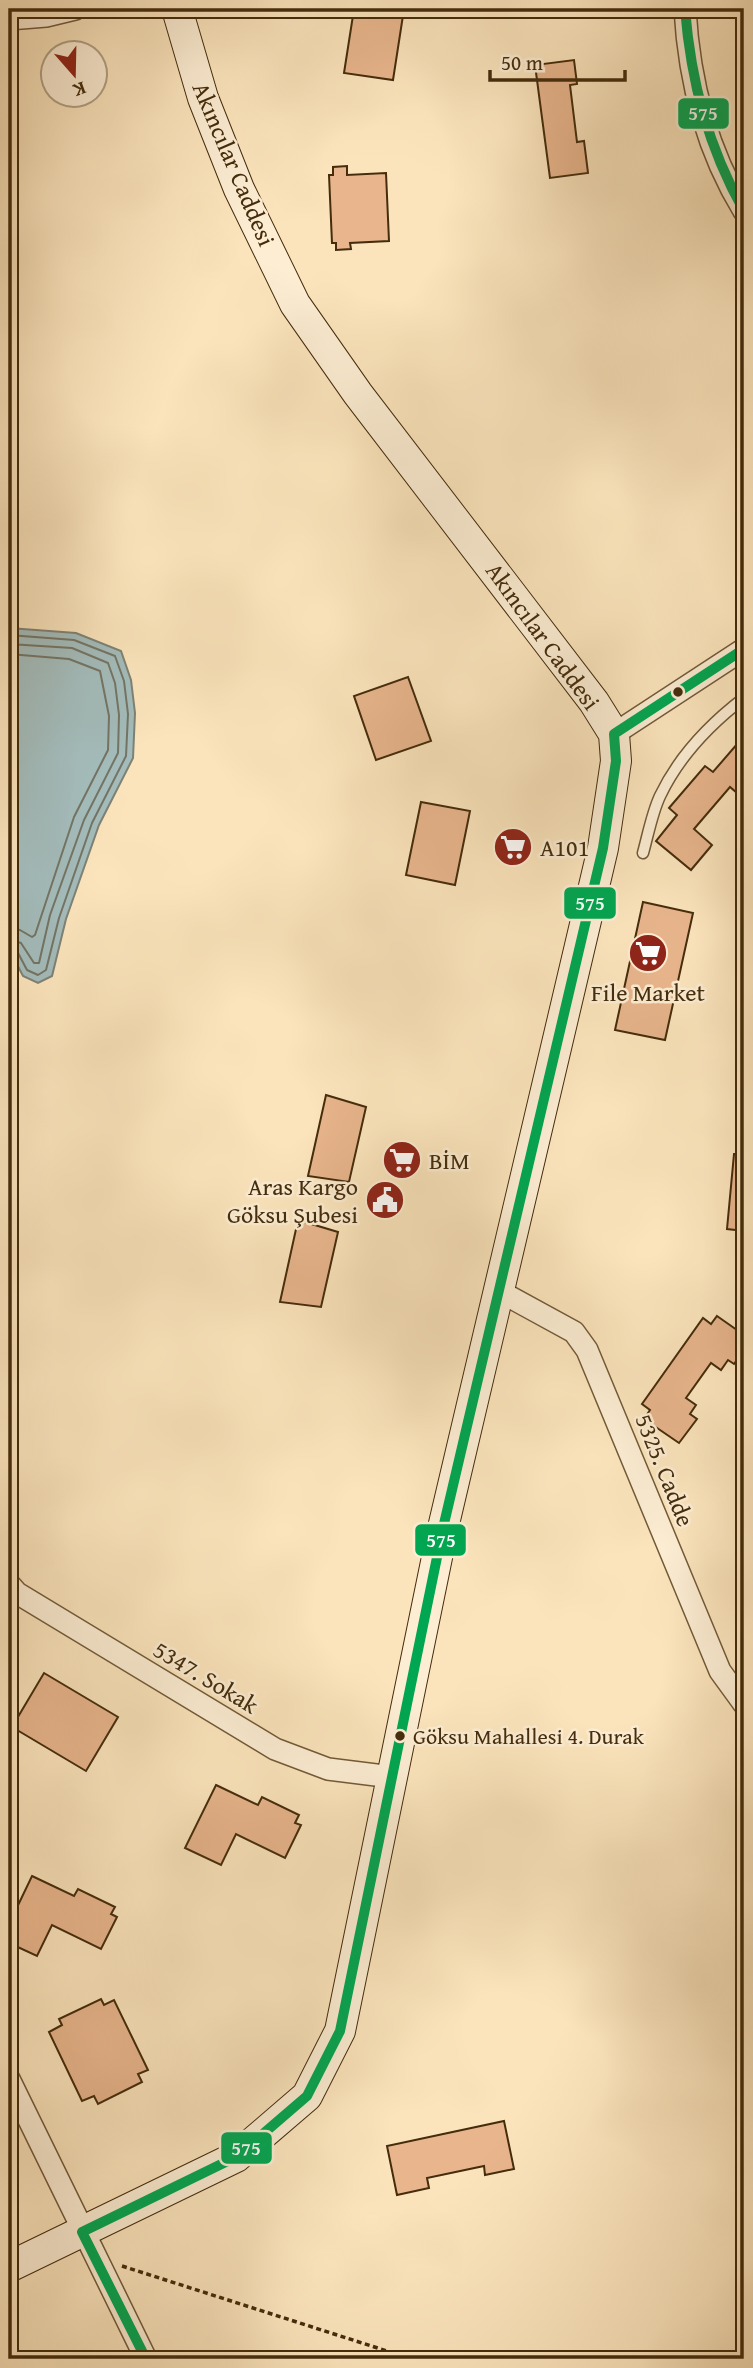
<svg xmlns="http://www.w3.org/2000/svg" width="753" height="2368" viewBox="0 0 753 2368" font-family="'Gentium Book Plus',serif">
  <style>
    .water { fill: #a3bcbb; stroke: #7d8275; stroke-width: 2 }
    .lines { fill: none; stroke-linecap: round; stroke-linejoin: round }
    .shore { stroke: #747464; stroke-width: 2 }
    .building { fill: #e8b58c; stroke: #442c0c; stroke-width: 2 }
    .lane-casing { stroke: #725a38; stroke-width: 13 }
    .street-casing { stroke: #725a38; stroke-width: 24 }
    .secondary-casing { stroke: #442c0c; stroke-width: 32 }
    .path { stroke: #442c0c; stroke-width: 3.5; stroke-dasharray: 5 3.5; stroke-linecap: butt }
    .lane { stroke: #fcedd3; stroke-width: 10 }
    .street { stroke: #fcedd3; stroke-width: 21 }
    .secondary { stroke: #fcedd3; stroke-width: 30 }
    .bus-1-casing { stroke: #fcedd3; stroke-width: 16 }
    .bus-1 { stroke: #00a651; stroke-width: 10 }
    .bus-dot { fill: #442c0c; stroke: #fcedd3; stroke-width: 2.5 }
    .labels { text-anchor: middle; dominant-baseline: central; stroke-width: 5; stroke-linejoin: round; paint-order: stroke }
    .bus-label { font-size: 22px; fill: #442c0c; stroke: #fcedd3; text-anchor: start }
    .street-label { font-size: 24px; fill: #442c0c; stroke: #fcedd3 }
    .poi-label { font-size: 24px; fill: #442c0c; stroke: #fcedd3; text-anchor: start }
    .line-badge { stroke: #fcedd3; stroke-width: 2.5 }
    .badge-label { font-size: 19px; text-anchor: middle; font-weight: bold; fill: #fff }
  </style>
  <rect width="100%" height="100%" fill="#fbe4bc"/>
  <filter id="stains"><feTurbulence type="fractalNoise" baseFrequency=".00286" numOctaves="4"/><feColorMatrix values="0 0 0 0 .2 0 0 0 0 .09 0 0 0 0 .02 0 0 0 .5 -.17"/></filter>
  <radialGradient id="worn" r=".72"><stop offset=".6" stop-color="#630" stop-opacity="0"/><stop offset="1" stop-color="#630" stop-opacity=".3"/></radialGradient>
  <path class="water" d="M9,628l67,5 45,18 10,29 4,33 -2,45 -34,67 -33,94 -14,57 -14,7 -15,-7 -14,-27z"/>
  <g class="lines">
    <g class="shore">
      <path d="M9,635l65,5 41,16 9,25 4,33 -2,42 -34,67 -33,95 -13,52 -8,5 -11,-5 -10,-19 -8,-3"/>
      <path d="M9,644l63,4 36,15 7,20 4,32 -1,38 -34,67 -34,95 -11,48h-5l-13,-20 -12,-4"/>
      <path d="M9,654l60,5 31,12 9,45 -1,34 -34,67 -39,118 -3,2 -12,-7 -11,-1"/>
    </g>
  </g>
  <g class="building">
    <path d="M354,9h50l-11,71 -49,-7z"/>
    <path d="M574,60l3,24 -7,1 7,57 7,-1 4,32 -38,5 -15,-113z"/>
    <path d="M347,166v9l39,-2 3,68 -39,2 1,6 -15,1v-7h-4l-3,-68h4v-8z"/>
    <path d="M408,677l23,64 -55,19 -22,-64z"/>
    <path d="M744,736v63l-14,-12 -36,42 18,16 -21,25 -35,-29 21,-26 -8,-7 36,-42 8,6z"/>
    <path d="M421,802l49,9 -15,74 -49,-10z"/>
    <path d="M643,902l50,11 -28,127 -50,-10z"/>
    <path d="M326,1095l40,12 -17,75 -41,-6z"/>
    <path d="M734,1154l10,1v76l-17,-2z"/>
    <path d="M298,1220l40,12 -17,75 -41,-5z"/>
    <path d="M717,1316l27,19v15l-10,14 -6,-4 -7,10 -10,-7 -25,35 10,7 -6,9 7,5 -18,24 -35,-24 6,-9 -8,-6 61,-86 8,6z"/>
    <path d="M44,1673l74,44 -32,54 -74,-44z"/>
    <path d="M216,1785l42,20 4,-8 37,18 -4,8 6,2 -16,33 -49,-24 -15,31 -36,-17z"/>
    <path d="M32,1876l42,20 4,-7 37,18 -4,7 6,3 -16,32 -49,-24 -15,31 -28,-13v-19z"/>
    <path d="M101,1999l3,6 10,-5 34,70 -10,4 4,8 -44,22 -4,-8 -12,5 -33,-69 13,-7 -3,-6z"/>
    <path d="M504,2121l10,48 -29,6 -1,-9 -57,12 2,10 -32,7 -10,-49z"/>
  </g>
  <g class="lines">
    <g class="lane-casing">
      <path id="lane" d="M643,853c5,-18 9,-40 17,-57 19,-40 50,-72 84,-98"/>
    </g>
    <g class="street-casing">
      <g id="street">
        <path d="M685,9c4,72 21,140 59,202"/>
        <path d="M9,19l37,-3 29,-7"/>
        <path d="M614,734l130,-85"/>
        <path d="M499,1291l75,41 13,18 133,321 24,33"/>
        <path d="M9,1584l8,9 258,156 53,20 64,8"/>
        <path d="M9,2079l137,280"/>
      </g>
    </g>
    <g class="secondary-casing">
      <path id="secondary" d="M9,2267l227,-110 71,-61 33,-65 103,-503 160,-680 13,-87 -2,-27 -20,-32 -236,-308 -63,-90 -56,-115 -36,-91 -26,-89"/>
    </g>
    <path class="path" d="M122,2266l290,93"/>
    <use href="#lane" class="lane"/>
    <use href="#street" class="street"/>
    <use href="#secondary" class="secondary"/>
    <g class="bus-1-casing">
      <g id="bus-1">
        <path d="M685,9c6,73 23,138 59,202"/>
        <path d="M146,2359l-64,-127 154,-75 71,-61 33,-65 103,-503 160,-680 13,-87 -2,-27 130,-85"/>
      </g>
    </g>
    <use href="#bus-1" class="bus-1"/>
  </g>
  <defs>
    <g id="supermarket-disc" transform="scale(2.0125)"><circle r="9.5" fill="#8f2418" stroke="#fcedd3"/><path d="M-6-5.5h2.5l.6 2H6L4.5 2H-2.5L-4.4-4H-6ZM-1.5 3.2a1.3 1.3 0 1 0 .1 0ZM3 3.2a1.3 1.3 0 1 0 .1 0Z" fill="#fff"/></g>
    <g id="civic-disc" transform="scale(2.0125)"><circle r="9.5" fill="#8f2418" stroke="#fcedd3"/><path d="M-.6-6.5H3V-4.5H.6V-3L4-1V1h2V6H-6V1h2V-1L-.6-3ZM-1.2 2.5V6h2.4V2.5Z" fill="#fff"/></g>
  </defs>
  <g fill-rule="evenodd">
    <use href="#supermarket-disc" x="513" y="847"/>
    <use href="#supermarket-disc" x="648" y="953"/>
    <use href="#supermarket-disc" x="402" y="1160"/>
    <use href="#civic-disc" x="385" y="1200"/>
  </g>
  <g class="bus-dot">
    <circle cx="678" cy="692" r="6"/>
    <circle cx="400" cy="1736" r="6"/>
  </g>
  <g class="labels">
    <g class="bus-label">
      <text x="413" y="1736">Göksu Mahallesi 4. Durak</text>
    </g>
    <g class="street-label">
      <text transform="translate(234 164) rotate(67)">Akıncılar Caddesi</text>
      <text transform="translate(543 636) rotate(54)">Akıncılar Caddesi</text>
      <text transform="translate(665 1470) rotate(68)">5325. Cadde</text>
      <text transform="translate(206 1677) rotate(31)">5347. Sokak</text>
    </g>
    <g class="poi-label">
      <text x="540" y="847">A101</text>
      <text x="648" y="992" text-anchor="middle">File Market</text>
      <text x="429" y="1160">BİM</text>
      <text x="358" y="1186" text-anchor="end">Aras Kargo<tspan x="358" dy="28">Göksu Şubesi</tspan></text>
    </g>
  </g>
  <g class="line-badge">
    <rect x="677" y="97" width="53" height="33" rx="7" fill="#00a651"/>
    <rect x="563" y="886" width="54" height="34" rx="7" fill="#00a651"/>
    <rect x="414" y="1523" width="53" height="34" rx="7" fill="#00a651"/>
    <rect x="220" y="2131" width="53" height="34" rx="7" fill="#00a651"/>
  </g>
  <g class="badge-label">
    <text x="703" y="120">575</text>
    <text x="590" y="910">575</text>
    <text x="441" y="1547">575</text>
    <text x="246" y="2155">575</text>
  </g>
  <rect width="753" height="2368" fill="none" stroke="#fbe4bc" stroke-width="35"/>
  <rect x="10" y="10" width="732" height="2347" fill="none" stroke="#442c0c" stroke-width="3.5"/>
  <rect x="18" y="18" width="718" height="2333" fill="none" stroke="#442c0c" stroke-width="2"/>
  <g transform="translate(74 74) rotate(160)"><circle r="33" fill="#fcedd3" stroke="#b2a083" stroke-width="2"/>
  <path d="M0-5L12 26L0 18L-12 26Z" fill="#8f2418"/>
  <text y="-10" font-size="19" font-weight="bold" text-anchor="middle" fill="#442c0c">K</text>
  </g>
  <path d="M490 70v10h135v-10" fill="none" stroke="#442c0c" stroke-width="3.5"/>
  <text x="501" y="70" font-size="21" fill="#442c0c" stroke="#fcedd3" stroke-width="5" paint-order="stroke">50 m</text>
  <rect width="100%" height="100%" filter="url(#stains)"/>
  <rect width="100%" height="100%" fill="url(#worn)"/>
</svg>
